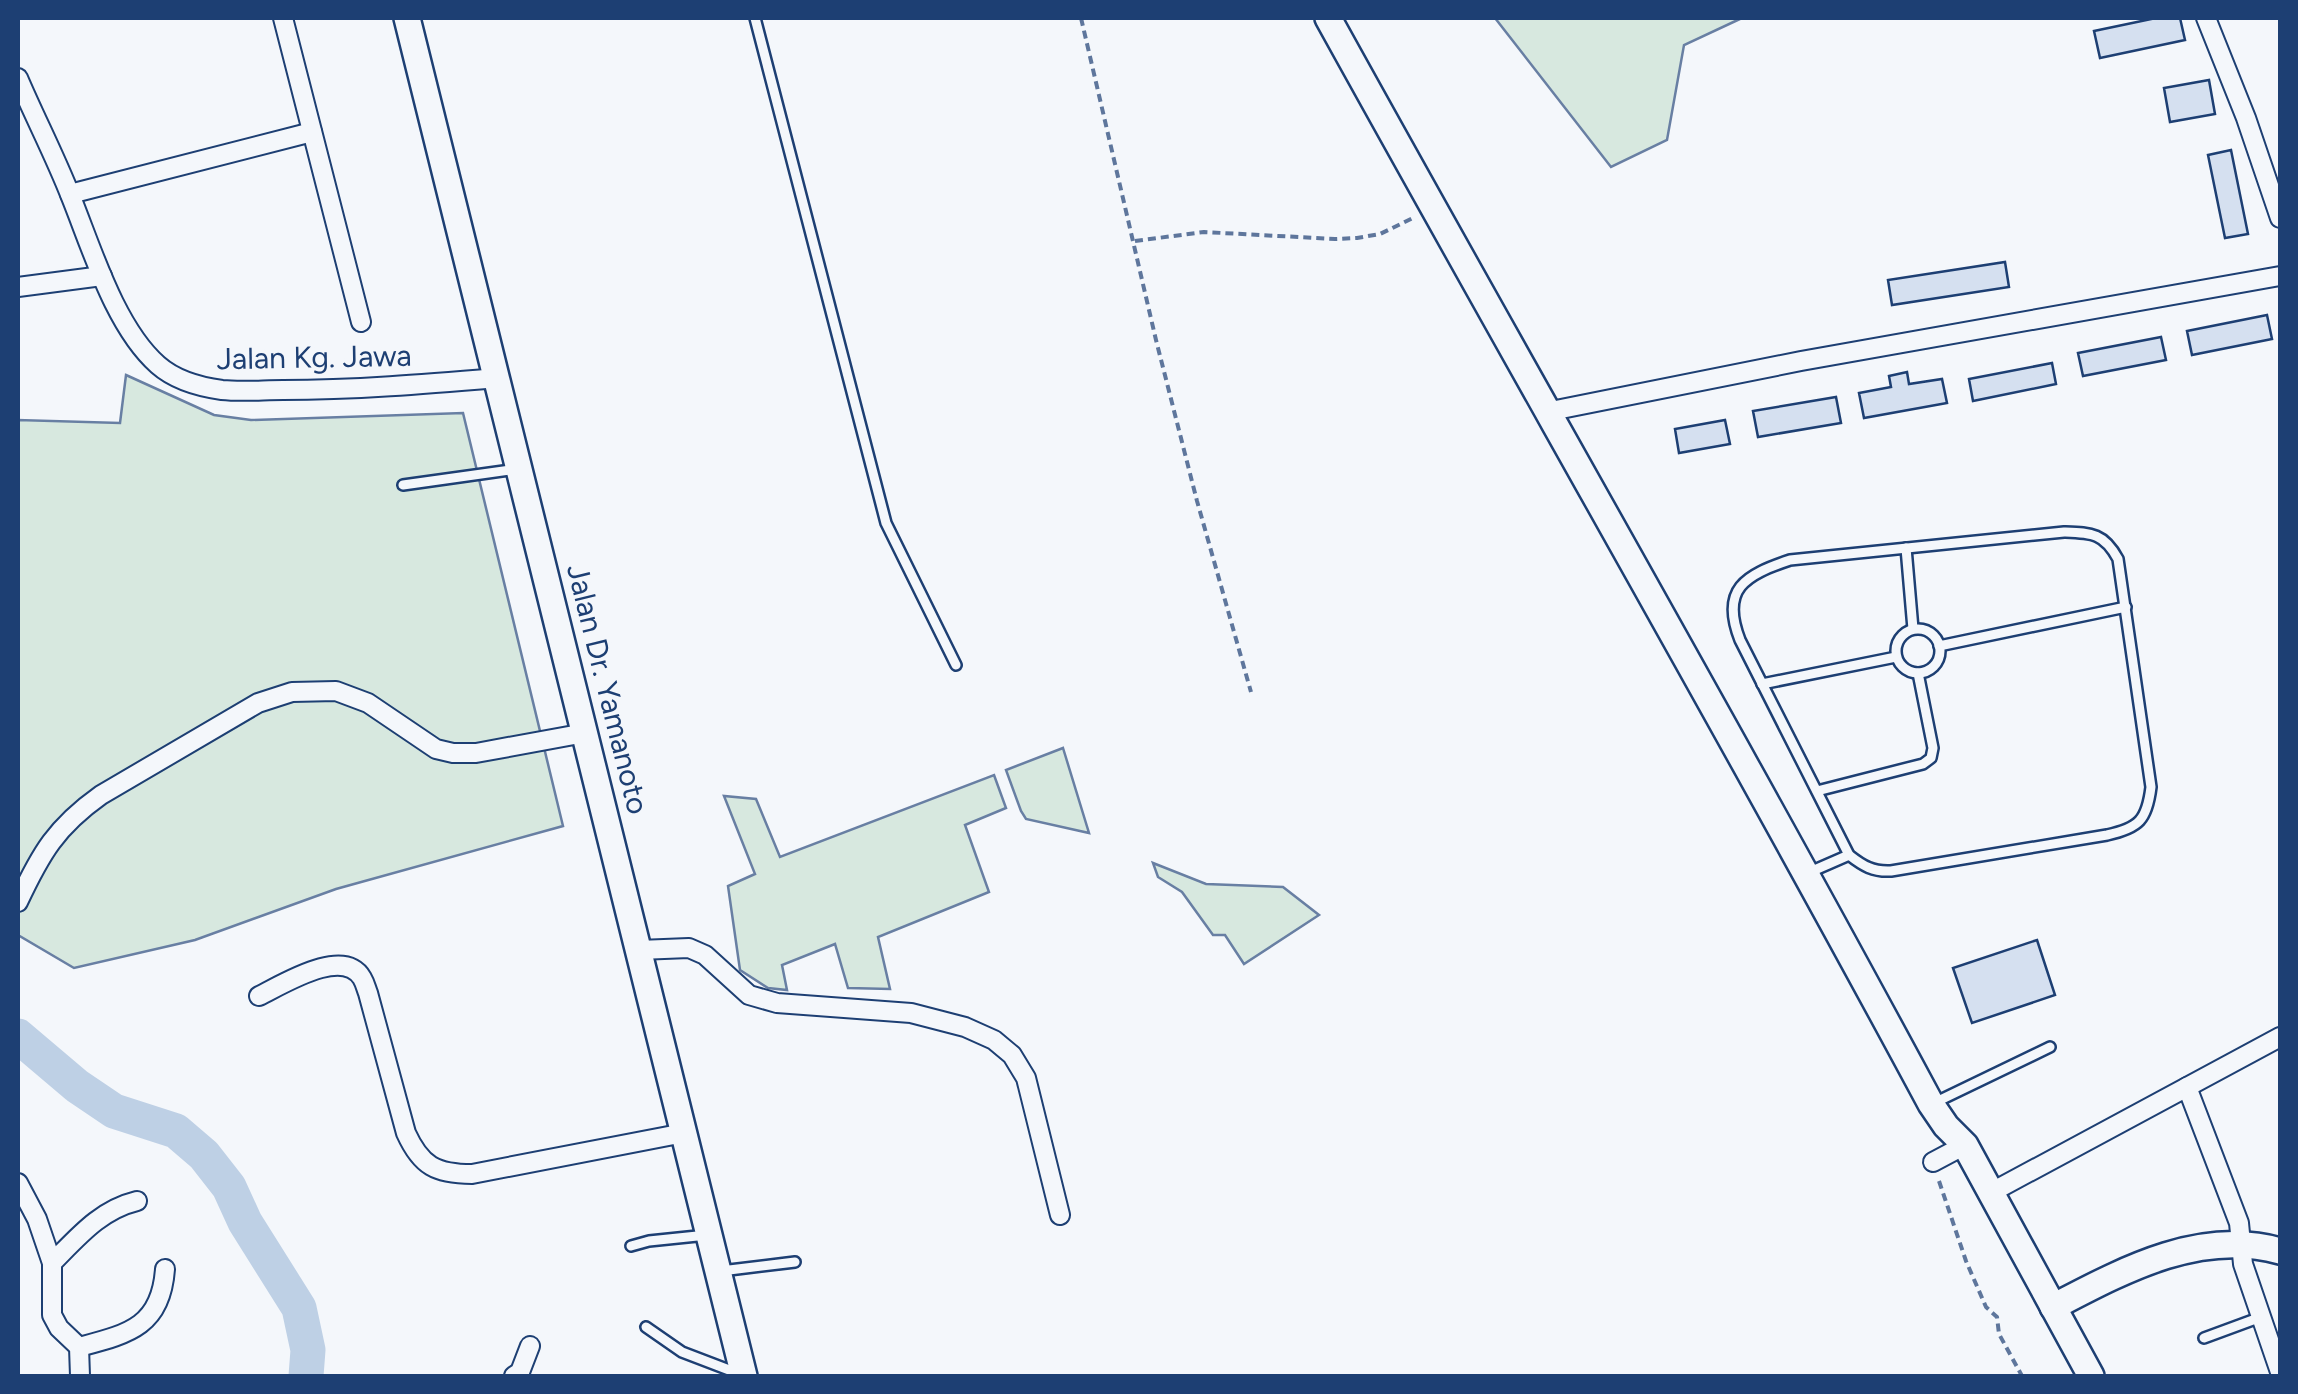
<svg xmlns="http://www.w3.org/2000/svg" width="2298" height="1394" viewBox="0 0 2298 1394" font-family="Figtree,sans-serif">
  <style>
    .green { fill: #d7e8df; stroke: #687fa3; stroke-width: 2.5 }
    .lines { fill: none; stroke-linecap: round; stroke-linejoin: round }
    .river { stroke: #bed0e5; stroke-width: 35 }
    .building { fill: #d5e0f0; stroke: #1d3f73; stroke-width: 2.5 }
    .lane-casing { stroke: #1d3f73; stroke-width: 14 }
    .street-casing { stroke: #1d3f73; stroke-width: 22 }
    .secondary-casing { stroke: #1d3f73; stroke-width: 30 }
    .path { stroke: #5e769c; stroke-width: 4; stroke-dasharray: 8 5; stroke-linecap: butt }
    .lane { stroke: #f4f7fb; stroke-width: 9 }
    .street { stroke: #f4f7fb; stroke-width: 18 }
    .secondary { stroke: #f4f7fb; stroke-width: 25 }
    .labels { text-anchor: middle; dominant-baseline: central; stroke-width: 8; stroke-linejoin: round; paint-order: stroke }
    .street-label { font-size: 30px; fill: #1d3f73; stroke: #f4f7fb }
  </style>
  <rect width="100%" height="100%" fill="#f4f7fb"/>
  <g class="green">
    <path d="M1495,18h247l-58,27 -17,95 -56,27z"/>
    <path d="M126,375l88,40 37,5 212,-7 100,413 -227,63 -141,51 -121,28 -56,-33v-515l102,3z"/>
    <path d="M1063,748l26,85 -63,-14 -5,-8 -15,-41z"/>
    <path d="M994,775l12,33 -41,17 24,67 -111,45 12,52 -42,-1 -13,-44 -53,21 5,25 -19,-2 -28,-18 -12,-84 27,-12 -31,-78 32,3 24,58z"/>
    <path d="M1153,863l53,21 77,3 36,28 -75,49 -19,-29h-12l-31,-43 -24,-15z"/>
  </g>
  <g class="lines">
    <path class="river" d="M18,1036l59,50 37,25 62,20 28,24 25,32 16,35 54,86 9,42 -2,26"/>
  </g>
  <g class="building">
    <path d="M2156,18h24l5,22 -85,18 -6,-27z"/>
    <path d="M2209,80l6,34 -45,8 -6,-34z"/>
    <path d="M2231,150l17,84 -23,4 -17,-83z"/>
    <path d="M2005,262l4,25 -117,18 -4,-25z"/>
    <path d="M2267,315l5,24 -80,16 -5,-24z"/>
    <path d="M2161,337l5,23 -83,16 -5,-23z"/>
    <path d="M2052,363l4,21 -83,17 -4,-22z"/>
    <path d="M1907,372l2,12 33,-5 5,24 -83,15 -5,-25 32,-6 -2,-11z"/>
    <path d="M1836,397l5,26 -83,14 -5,-26z"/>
    <path d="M1725,420l5,24 -51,9 -4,-24z"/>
    <path d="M2037,940l18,55 -83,28 -19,-55z"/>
  </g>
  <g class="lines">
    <g class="lane-casing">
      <g id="lane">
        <path d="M755,18l131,505 70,142"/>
        <path d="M403,485l114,-16"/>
        <path d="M2064,532c28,1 40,1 54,27l33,228c-4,33 -12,41 -44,48l-216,36c-18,1 -28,-5 -42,-16l-109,-215c-20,-51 5,-65 50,-80z"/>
        <path d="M1906,548l7,81"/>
        <circle cx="1918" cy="651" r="22"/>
        <path d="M1939,646l187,-39"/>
        <path d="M1762,684l134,-27"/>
        <path d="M1817,791l106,-27 8,-6 2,-10 -15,-75"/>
        <path d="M1810,872l39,-17"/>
        <path d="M1936,1102l114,-55"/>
        <path d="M631,1246l18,-5 58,-6"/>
        <path d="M721,1271l74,-9"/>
        <path d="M646,1327l36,25 55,21"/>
        <path d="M2204,1338l57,-21"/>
      </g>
    </g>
    <g class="street-casing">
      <g id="street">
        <path d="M283,18l78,304"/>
        <path d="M2206,18l40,100 34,100"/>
        <path d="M18,78c17,40 37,78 53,119 21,52 44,130 87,168 17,15 42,22 64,25 20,2 41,0 61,0 71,0 143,-6 214,-12"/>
        <path d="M70,194l242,-62"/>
        <path d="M18,287l84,-11"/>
        <path d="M1546,412l255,-51 479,-85"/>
        <path d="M18,902c23,-49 38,-75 83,-107l157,-92 34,-11 44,-1 32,12 68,46 17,4h23l109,-20"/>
        <path d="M639,950l50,-2 16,7 44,40 28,8 134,10 54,14 29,13 18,15 14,23 34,137"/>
        <path d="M259,996c23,-11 84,-50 103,-18 3,5 4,10 6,15l38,140c15,33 30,41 66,41l212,-41"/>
        <path d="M2187,1087l52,136 4,41 37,108"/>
        <path d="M1933,1162l32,-17"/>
        <path d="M18,1183l19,36 15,44v52l7,13 20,19 1,29"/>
        <path d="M1990,1193l290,-156"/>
        <path d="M52,1263c26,-26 48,-53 85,-62"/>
        <path d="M79,1347c49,-13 82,-20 86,-78"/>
        <path d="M514,1376l6,-4 10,-26"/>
      </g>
    </g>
    <g class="secondary-casing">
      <g id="secondary">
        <path d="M407,18l337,1358"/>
        <path d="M1328,18c200,362 407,721 603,1086l15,22 19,19 126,231"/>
        <path d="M2053,1307c69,-36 147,-79 227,-56"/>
      </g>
    </g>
    <g class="path">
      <path d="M1081,18l75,322 41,161 54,191"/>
      <path d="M1135,241l69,-9 131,7 22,-1 23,-4 35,-17"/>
      <path d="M1939,1181l27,80 20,46 11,10 2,17 23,42"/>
    </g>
    <use href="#lane" class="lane"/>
    <use href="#street" class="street"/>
    <use href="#secondary" class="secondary"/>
  </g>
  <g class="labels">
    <g class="street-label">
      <text transform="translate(314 357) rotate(-1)">Jalan Kg. Jawa</text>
      <text transform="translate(608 689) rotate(76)">Jalan Dr. Yamanoto</text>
    </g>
  </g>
  <rect width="2298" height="1394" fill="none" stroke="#1d3f73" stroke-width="40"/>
</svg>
